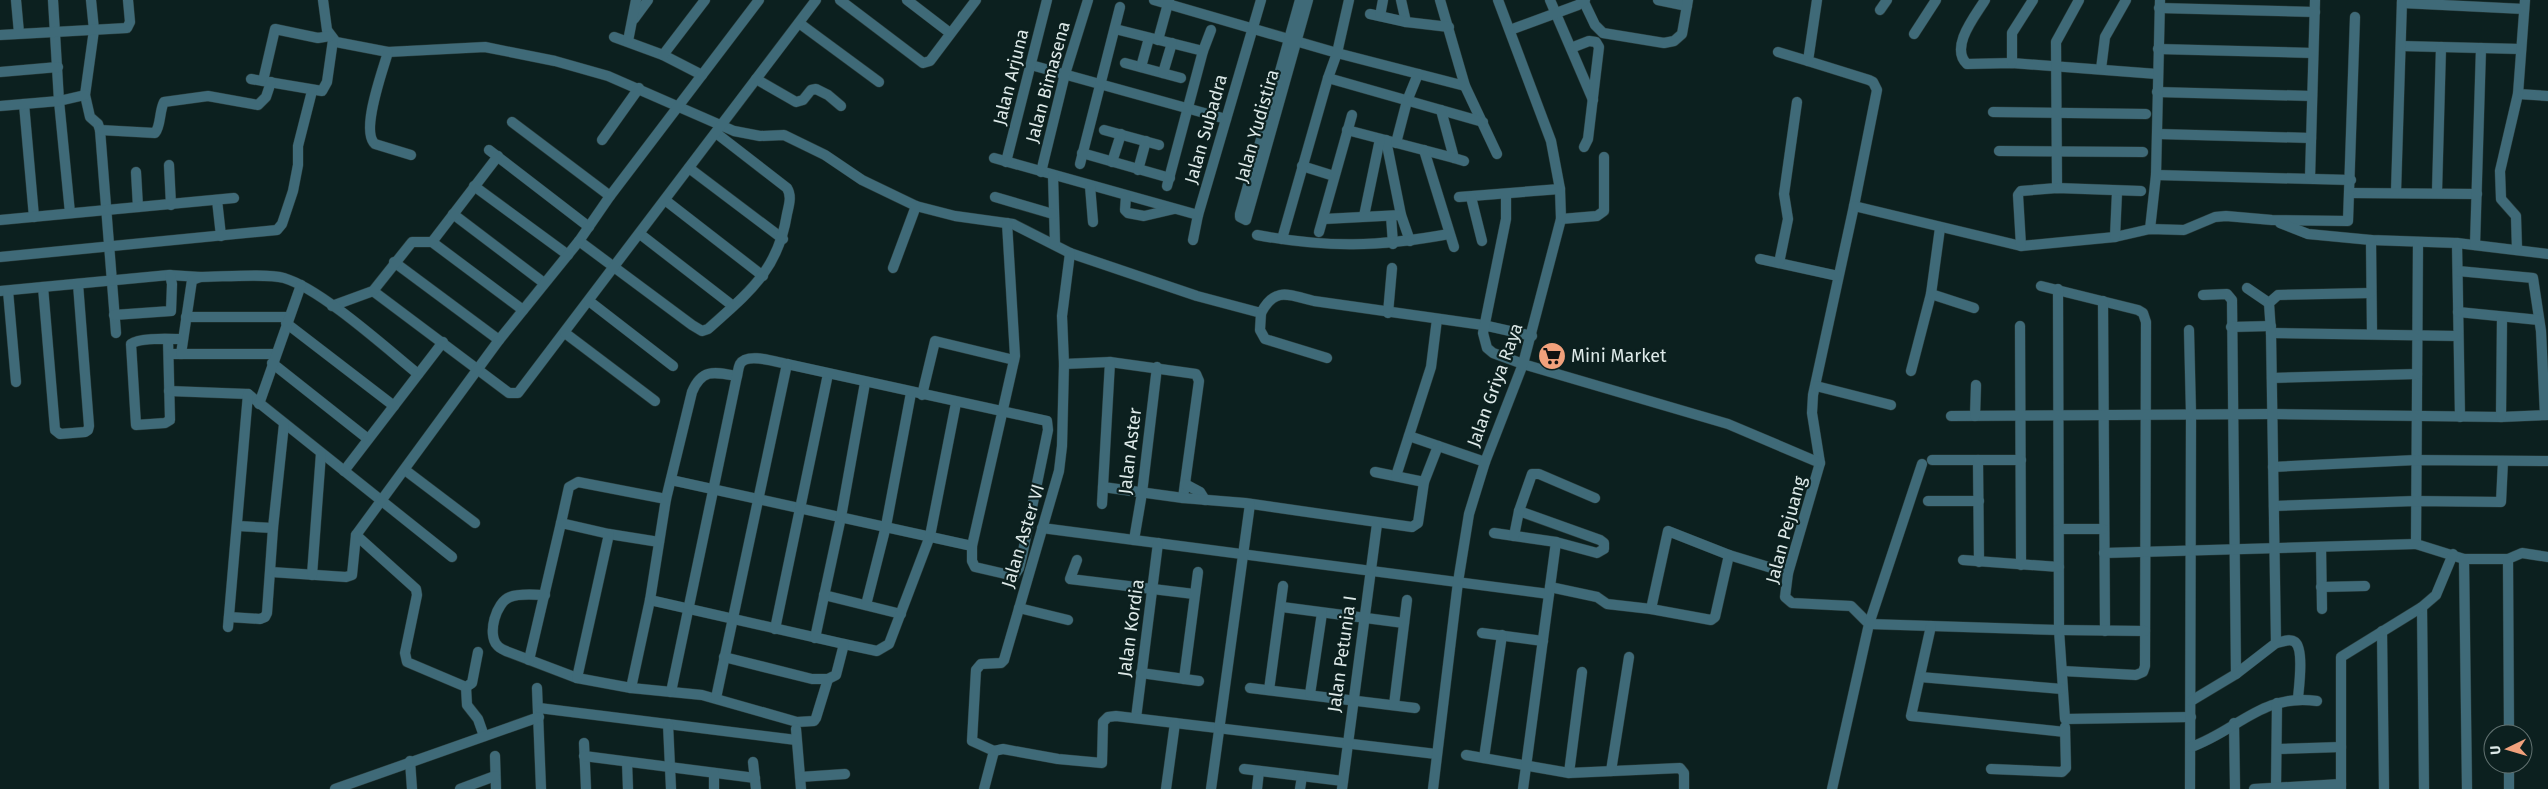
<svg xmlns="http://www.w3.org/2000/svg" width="2548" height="789" viewBox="0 0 2548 789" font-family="'Fira Sans',sans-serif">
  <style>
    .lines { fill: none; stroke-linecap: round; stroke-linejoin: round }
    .minor-casing { stroke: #293c3b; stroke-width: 11 }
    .minor { stroke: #3f6a78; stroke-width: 10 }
    .labels { text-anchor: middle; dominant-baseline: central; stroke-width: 4.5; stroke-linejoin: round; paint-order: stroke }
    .street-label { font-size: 18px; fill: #dde9e8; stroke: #0c201f }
    .poi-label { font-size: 18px; fill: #dde9e8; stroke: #0c201f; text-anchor: start }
  </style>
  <rect width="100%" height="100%" fill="#0c201f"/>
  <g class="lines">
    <g class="minor-casing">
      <g id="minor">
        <path d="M16,0l3,33"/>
        <path d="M53,0l6,101 11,112"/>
        <path d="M91,0l3,30 -9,65 5,22 8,7 2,6 16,203"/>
        <path d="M323,0l4,30 9,12 52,10 97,-5 70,14 53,15 126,55 26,5 24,-1 41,20 37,25 54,26 39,10 58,8 57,29 127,43 64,17c14,-27 28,-18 53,-12l169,24 49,11"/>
        <path d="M840,0l83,63 7,-2 46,-61"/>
        <path d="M907,0l43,33"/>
        <path d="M1154,0l183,53 128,33"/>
        <path d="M1300,0l-60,214v3l6,3 62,-220"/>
        <path d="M1401,0l5,22"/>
        <path d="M1440,0l25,86 32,68"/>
        <path d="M1550,0l43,100"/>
        <path d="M1658,0l29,6"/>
        <path d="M1817,0l-9,61 61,19 4,2 4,8 -23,116 -41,189 -1,18 8,50 -32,110 -3,24 7,6 59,3 18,18 -37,165"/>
        <path d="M1985,0c-9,15 -36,47 -18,64l45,-1 145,11"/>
        <path d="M1584,2l11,23 8,8 61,10 10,-2 8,-7 6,-34"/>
        <path d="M2402,3l122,6"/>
        <path d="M2159,8l156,4"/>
        <path d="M1880,10l7,-10"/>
        <path d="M1370,14l36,8 43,5"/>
        <path d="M1380,16l3,-16"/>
        <path d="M634,19l14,-19"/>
        <path d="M799,23l80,59"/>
        <path d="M1115,29l88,22"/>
        <path d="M1510,30l68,-25 7,-5"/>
        <path d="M1914,34l22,-34"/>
        <path d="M0,35l127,-7 3,-6 -2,-22"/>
        <path d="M614,37l49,18 39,20"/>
        <path d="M1158,40l11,-40"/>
        <path d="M628,41l8,-41"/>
        <path d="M2401,46l120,3"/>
        <path d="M1571,48l18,-7 7,1 3,5 -11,92 -4,8"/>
        <path d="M2158,49l155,4"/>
        <path d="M388,52c-5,18 -28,79 -13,92l36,11"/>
        <path d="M1778,52l30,9"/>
        <path d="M663,55l42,-55"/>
        <path d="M1125,63l56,15"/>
        <path d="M2012,63v-30l21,-33"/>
        <path d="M1031,65l195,54"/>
        <path d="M1141,67l8,-29"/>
        <path d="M2101,69l4,-32 21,-37"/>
        <path d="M0,72l58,-5"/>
        <path d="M1163,73l9,-30"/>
        <path d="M1328,78l155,44"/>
        <path d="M251,79l71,12 5,-9 6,-42"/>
        <path d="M756,79l40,23 7,-2 8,-10 5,-1 12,6 13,11"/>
        <path d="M263,81l12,-52 43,9 12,-2"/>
        <path d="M2157,92l155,4"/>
        <path d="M2518,94l30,2"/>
        <path d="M24,104l10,113"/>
        <path d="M0,106l59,-5 26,-6"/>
        <path d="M1441,110l13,48 10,3"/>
        <path d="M1993,112l153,2"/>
        <path d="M512,122l98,74"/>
        <path d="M100,130l55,3c6,-7 4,-21 9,-31l44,-6 50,9 8,-8 5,-15"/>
        <path d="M1104,130l55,15"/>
        <path d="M1347,130l107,28"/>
        <path d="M2158,134l153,4"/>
        <path d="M602,140l37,-52"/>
        <path d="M1386,140l15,75 9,26"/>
        <path d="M1396,143l11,-42 11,-27"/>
        <path d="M489,150l100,77"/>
        <path d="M1424,150l30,97"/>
        <path d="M1999,151l144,1"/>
        <path d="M1082,153l88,25"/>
        <path d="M994,158l204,57"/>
        <path d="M1006,162l41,-162"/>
        <path d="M1112,162l9,-28"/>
        <path d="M1080,164l40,-157"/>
        <path d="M169,165l2,40"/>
        <path d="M1302,166l32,10"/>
        <path d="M689,168l94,71"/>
        <path d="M1138,170l8,-29"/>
        <path d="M136,172l2,35"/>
        <path d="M1041,172l24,-98 23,-74"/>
        <path d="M1053,175l2,69"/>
        <path d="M2156,175l195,5"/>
        <path d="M2310,178l5,-178"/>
        <path d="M474,186l94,69"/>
        <path d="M1090,186l3,36"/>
        <path d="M1167,186l36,-135 8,-21"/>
        <path d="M2057,188l-1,-146 23,-42"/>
        <path d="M2396,192l6,-192"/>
        <path d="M2437,192l4,-145"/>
        <path d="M2350,193l127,1"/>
        <path d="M1506,194v25l-23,114 4,15 6,5 30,11 205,60 92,39"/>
        <path d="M1126,196l-1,14 3,3 16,3 30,-7"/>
        <path d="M995,197l58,17"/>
        <path d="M1459,197l101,-8"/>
        <path d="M1471,197l11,44"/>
        <path d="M217,200l4,36"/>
        <path d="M665,200l98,76"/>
        <path d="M1854,206l167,40 94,-9 35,-8 34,1 31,-13 11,-1 46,4 76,1 7,-204"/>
        <path d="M453,214l91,69"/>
        <path d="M1364,216l16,-77"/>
        <path d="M1391,216l2,28"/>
        <path d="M1324,219l77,-4"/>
        <path d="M1561,219l36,-3 7,-5v-54"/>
        <path d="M0,220l234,-22"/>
        <path d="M2280,223l28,11 63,6 86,3 91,11"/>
        <path d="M2150,229l6,-54 4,-175"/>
        <path d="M1319,232l33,-117"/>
        <path d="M640,234l93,72"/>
        <path d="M1257,235c71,13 121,12 192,-1"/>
        <path d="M2115,237l2,-45"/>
        <path d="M1282,239l46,-161 9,-25 12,-53"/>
        <path d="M1193,240l5,-25 63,-215"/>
        <path d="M2371,240l1,94"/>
        <path d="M579,241l113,84 10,6 6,-2c40,-36 70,-58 79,-115 2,-9 5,-18 0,-26l-71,-55"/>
        <path d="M432,242l66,-86"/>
        <path d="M2418,242l-2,302 48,15h44l14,-6 26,4"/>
        <path d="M2457,243l3,174"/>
        <path d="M2475,245l6,-197"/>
        <path d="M2021,246l-3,-51 3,-4 36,-3 84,3"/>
        <path d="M2517,250l-1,-34 -15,-17 -1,-28 18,-77 7,-94"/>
        <path d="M0,257l277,-27 5,-6 11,-33 5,-26v-19l14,-55"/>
        <path d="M1760,259l78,17"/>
        <path d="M394,262l105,78"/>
        <path d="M1779,263l9,-44 -4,-25 13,-92"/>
        <path d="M893,268l23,-62"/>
        <path d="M2458,271l75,7 8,53 4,84"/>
        <path d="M2041,286l97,24 5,3 3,9 -1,344 -2,6 -7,3 -73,-4"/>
        <path d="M43,287l12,143 5,4 25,-2 3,-2 1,-4 -11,-142"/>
        <path d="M2247,288l22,15"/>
        <path d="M2058,289l1,341 6,89 126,-2"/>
        <path d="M0,291l169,-16 31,2"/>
        <path d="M8,291l8,91"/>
        <path d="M373,291l136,102h9l298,-393"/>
        <path d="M1931,294l43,14"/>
        <path d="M2203,295l24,-1 5,6 4,374"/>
        <path d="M589,301l84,65"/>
        <path d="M2103,301l2,330"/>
        <path d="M332,306l41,-15 39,-49h20l91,68"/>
        <path d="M2458,312l81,8"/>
        <path d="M1261,313l-1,17 5,9 62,19"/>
        <path d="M1388,313l4,-45"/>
        <path d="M114,315l57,-4 1,-27 -2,-9"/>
        <path d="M186,317h103"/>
        <path d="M286,323l108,83"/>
        <path d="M2020,326l1,239"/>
        <path d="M2231,327l40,-1"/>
        <path d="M2189,330l2,84 -1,375"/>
        <path d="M565,333l90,68"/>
        <path d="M2271,333l187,3"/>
        <path d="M168,339l2,81 -5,3 -29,2 -5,-81c9,-7 40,-5 52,-5"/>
        <path d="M169,354h12l11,-74 8,-3c21,0 67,-4 84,1 37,11 102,70 134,96"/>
        <path d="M181,354h94"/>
        <path d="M272,363l96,76"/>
        <path d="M1064,364l46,-2 86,12 3,7 -16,117"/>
        <path d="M1911,371l20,-77 9,-66"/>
        <path d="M2272,378l145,-4"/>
        <path d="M1816,386l75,19"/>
        <path d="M169,391l79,3 204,163"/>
        <path d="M922,395l13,-54 79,19"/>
        <path d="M259,404l42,-119"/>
        <path d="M1951,416l321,-2 229,3 47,-2"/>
        <path d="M1975,416l1,-31"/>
        <path d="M2501,417l1,-100"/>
        <path d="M1409,436l76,26"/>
        <path d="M1932,460h89"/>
        <path d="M1978,460l1,102"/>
        <path d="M1922,464l-53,160 190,6 86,1"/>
        <path d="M2273,467l143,-7 132,1"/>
        <path d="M405,470l70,53"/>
        <path d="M344,471l99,-129"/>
        <path d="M1375,472l49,10"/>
        <path d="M1396,476l35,-109 6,-48"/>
        <path d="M671,480l301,66"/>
        <path d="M1185,484l15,8 5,8"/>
        <path d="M1103,487l80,11 62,5 167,24 6,-4 6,-41 14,-36"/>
        <path d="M1928,501h51"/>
        <path d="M1102,504l8,-142"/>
        <path d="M2274,506l141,-5 86,1 2,-41"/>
        <path d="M561,523l8,-36 9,-5 88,17"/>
        <path d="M238,526l35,2"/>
        <path d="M1042,528l507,66"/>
        <path d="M2059,529h44"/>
        <path d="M1494,533l62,9 41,11 7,-4v-6l-4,-3 -81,-29"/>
        <path d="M609,534l50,8"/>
        <path d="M356,535l60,54 1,6 -12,58 2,9 59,25 6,-4 6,-31"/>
        <path d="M1514,536l5,-25 13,-37h7l56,24"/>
        <path d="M1134,540l8,-47 15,-126"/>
        <path d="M2321,547l1,62"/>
        <path d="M2104,553l312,-9"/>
        <path d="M2464,559l3,230"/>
        <path d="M2508,559l1,175"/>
        <path d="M1077,560l-7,19 124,15"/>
        <path d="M1963,560l96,7"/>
        <path d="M271,572l75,5 6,-2 4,-40 143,-195 80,-99 31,-45 149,-196"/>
        <path d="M312,575l9,-122"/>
        <path d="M1550,587l47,10 10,7 44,5 60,11 4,-3 14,-62"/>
        <path d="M2321,587l44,-1"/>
        <path d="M545,595c-11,0 -25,-2 -35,2 -14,5 -23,37 -13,48 2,3 7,5 9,6l71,27 54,10 71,7 95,27 17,-1 2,-3 12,-39"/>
        <path d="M824,595l77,19"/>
        <path d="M650,600l194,44 33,7 12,-7 41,-108 26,-133"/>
        <path d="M866,605l20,-79 25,-133"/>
        <path d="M1282,607l122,16"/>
        <path d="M2422,607l2,182"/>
        <path d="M1019,608l49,12"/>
        <path d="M1651,609l17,-78 61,24 59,18"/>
        <path d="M229,617l31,2 5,-2 2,-4 6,-85 11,-104"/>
        <path d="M1931,626l-20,90 154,16"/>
        <path d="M228,627l20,-233"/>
        <path d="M775,629l53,-255"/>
        <path d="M2382,631l2,158"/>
        <path d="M1482,633l61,8"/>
        <path d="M815,638l26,-121 24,-134"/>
        <path d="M2276,643c6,-1 14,-5 19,-1 9,7 4,45 3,56"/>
        <path d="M724,657l88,22h16l8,-4 8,-31"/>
        <path d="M529,660l32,-137 48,11 -32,144"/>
        <path d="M1141,673l58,8"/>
        <path d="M1920,677l142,12"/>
        <path d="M1184,679l14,-107"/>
        <path d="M466,687l1,18 11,14 6,17"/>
        <path d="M537,688l4,101"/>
        <path d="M631,688l19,-88 16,-101 26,-107c10,-24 23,-20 45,-16"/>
        <path d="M1250,688l165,20"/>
        <path d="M1269,690l14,-104"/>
        <path d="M671,692l66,-316c1,-3 1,-8 3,-12 7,-12 36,-2 47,0l260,57 1,9 -26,126 -3,12 -5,8 -39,-9 -3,-6v-15l43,-190 -8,-133"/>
        <path d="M1310,694l12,-81"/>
        <path d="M716,698l71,-334"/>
        <path d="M2191,701l45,-27 40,-31 -5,-310 -2,-30 9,-8 93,-2"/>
        <path d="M1394,705l13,-105"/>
        <path d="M539,708l257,32"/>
        <path d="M1136,718l22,-175"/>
        <path d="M2234,723l1,66"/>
        <path d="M668,724l3,65"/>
        <path d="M796,729l5,60"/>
        <path d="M584,743l2,46"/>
        <path d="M2191,747c46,-16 71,-54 126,-46"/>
        <path d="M2277,749l64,-2"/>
        <path d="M994,751l9,-2 55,10 44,4 1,-41 5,-5 8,-1 320,38"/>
        <path d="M1466,755l103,18 111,-5 4,5v16"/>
        <path d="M495,756l1,33"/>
        <path d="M584,756l171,22"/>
        <path d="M1484,758l18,-123"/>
        <path d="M410,761l2,28"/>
        <path d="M627,762l1,27"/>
        <path d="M753,762l3,27"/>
        <path d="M2509,764v25"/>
        <path d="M1244,769l99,12"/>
        <path d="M1991,769l71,3 4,-4 -1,-41"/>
        <path d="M1611,771l18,-114"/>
        <path d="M714,773v16"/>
        <path d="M1569,773l13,-101"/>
        <path d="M800,777l45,-3"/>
        <path d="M2276,788l1,-85"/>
        <path d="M335,789l204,-72"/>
        <path d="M460,789l35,-13"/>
        <path d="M984,789l10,-38 -22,-10 4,-71 5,-6 20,-1 3,-3 55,-189 3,-25 2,-82 -2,-48 8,-63"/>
        <path d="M1166,789l9,-66"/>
        <path d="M1211,789l39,-285"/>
        <path d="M1257,789l2,-18"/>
        <path d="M1300,789l2,-13"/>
        <path d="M1342,789l35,-265"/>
        <path d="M1433,789l25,-207 11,-68 16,-52 38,-98 38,-145 -1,-30 -9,-48 -53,-141"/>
        <path d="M1523,789l33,-247"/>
        <path d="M2254,789l87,-5"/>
        <path d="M2341,789v-132l81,-50 14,-12 17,-41"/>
      </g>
    </g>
    <use href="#minor" class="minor"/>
  </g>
  <defs>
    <g id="supermarket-disc" transform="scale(1.4375)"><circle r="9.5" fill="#f1a17c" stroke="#0c201f"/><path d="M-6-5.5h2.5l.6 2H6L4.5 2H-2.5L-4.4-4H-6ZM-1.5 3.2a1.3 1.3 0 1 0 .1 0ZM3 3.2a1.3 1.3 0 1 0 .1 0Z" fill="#111"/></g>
  </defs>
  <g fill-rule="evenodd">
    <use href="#supermarket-disc" x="1552" y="356"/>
  </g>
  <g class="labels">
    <g class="street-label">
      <text transform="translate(1011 77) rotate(-76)">Jalan Arjuna</text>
      <text transform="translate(1048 82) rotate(-75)">Jalan Bimasena</text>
      <text transform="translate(1257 126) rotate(-74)">Jalan Yudistira</text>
      <text transform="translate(1206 129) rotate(-74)">Jalan Subadra</text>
      <text transform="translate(1495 385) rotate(-70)">Jalan Griya Raya</text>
      <text transform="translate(1130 451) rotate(-83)">Jalan Aster</text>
      <text transform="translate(1786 530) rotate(-75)">Jalan Pejuang</text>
      <text transform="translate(1023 536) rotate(-73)">Jalan Aster VI</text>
      <text transform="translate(1131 628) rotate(-82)">Jalan Kordia</text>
      <text transform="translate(1342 654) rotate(-82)">Jalan Petunia I</text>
    </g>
    <g class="poi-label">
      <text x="1571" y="356">Mini Market</text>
    </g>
  </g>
  <g transform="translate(2508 749) rotate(265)"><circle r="24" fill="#0c201f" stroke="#60706f"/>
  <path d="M0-4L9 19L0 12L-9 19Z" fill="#f1a17c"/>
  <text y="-8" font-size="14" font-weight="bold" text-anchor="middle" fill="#dde9e8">U</text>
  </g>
</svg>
